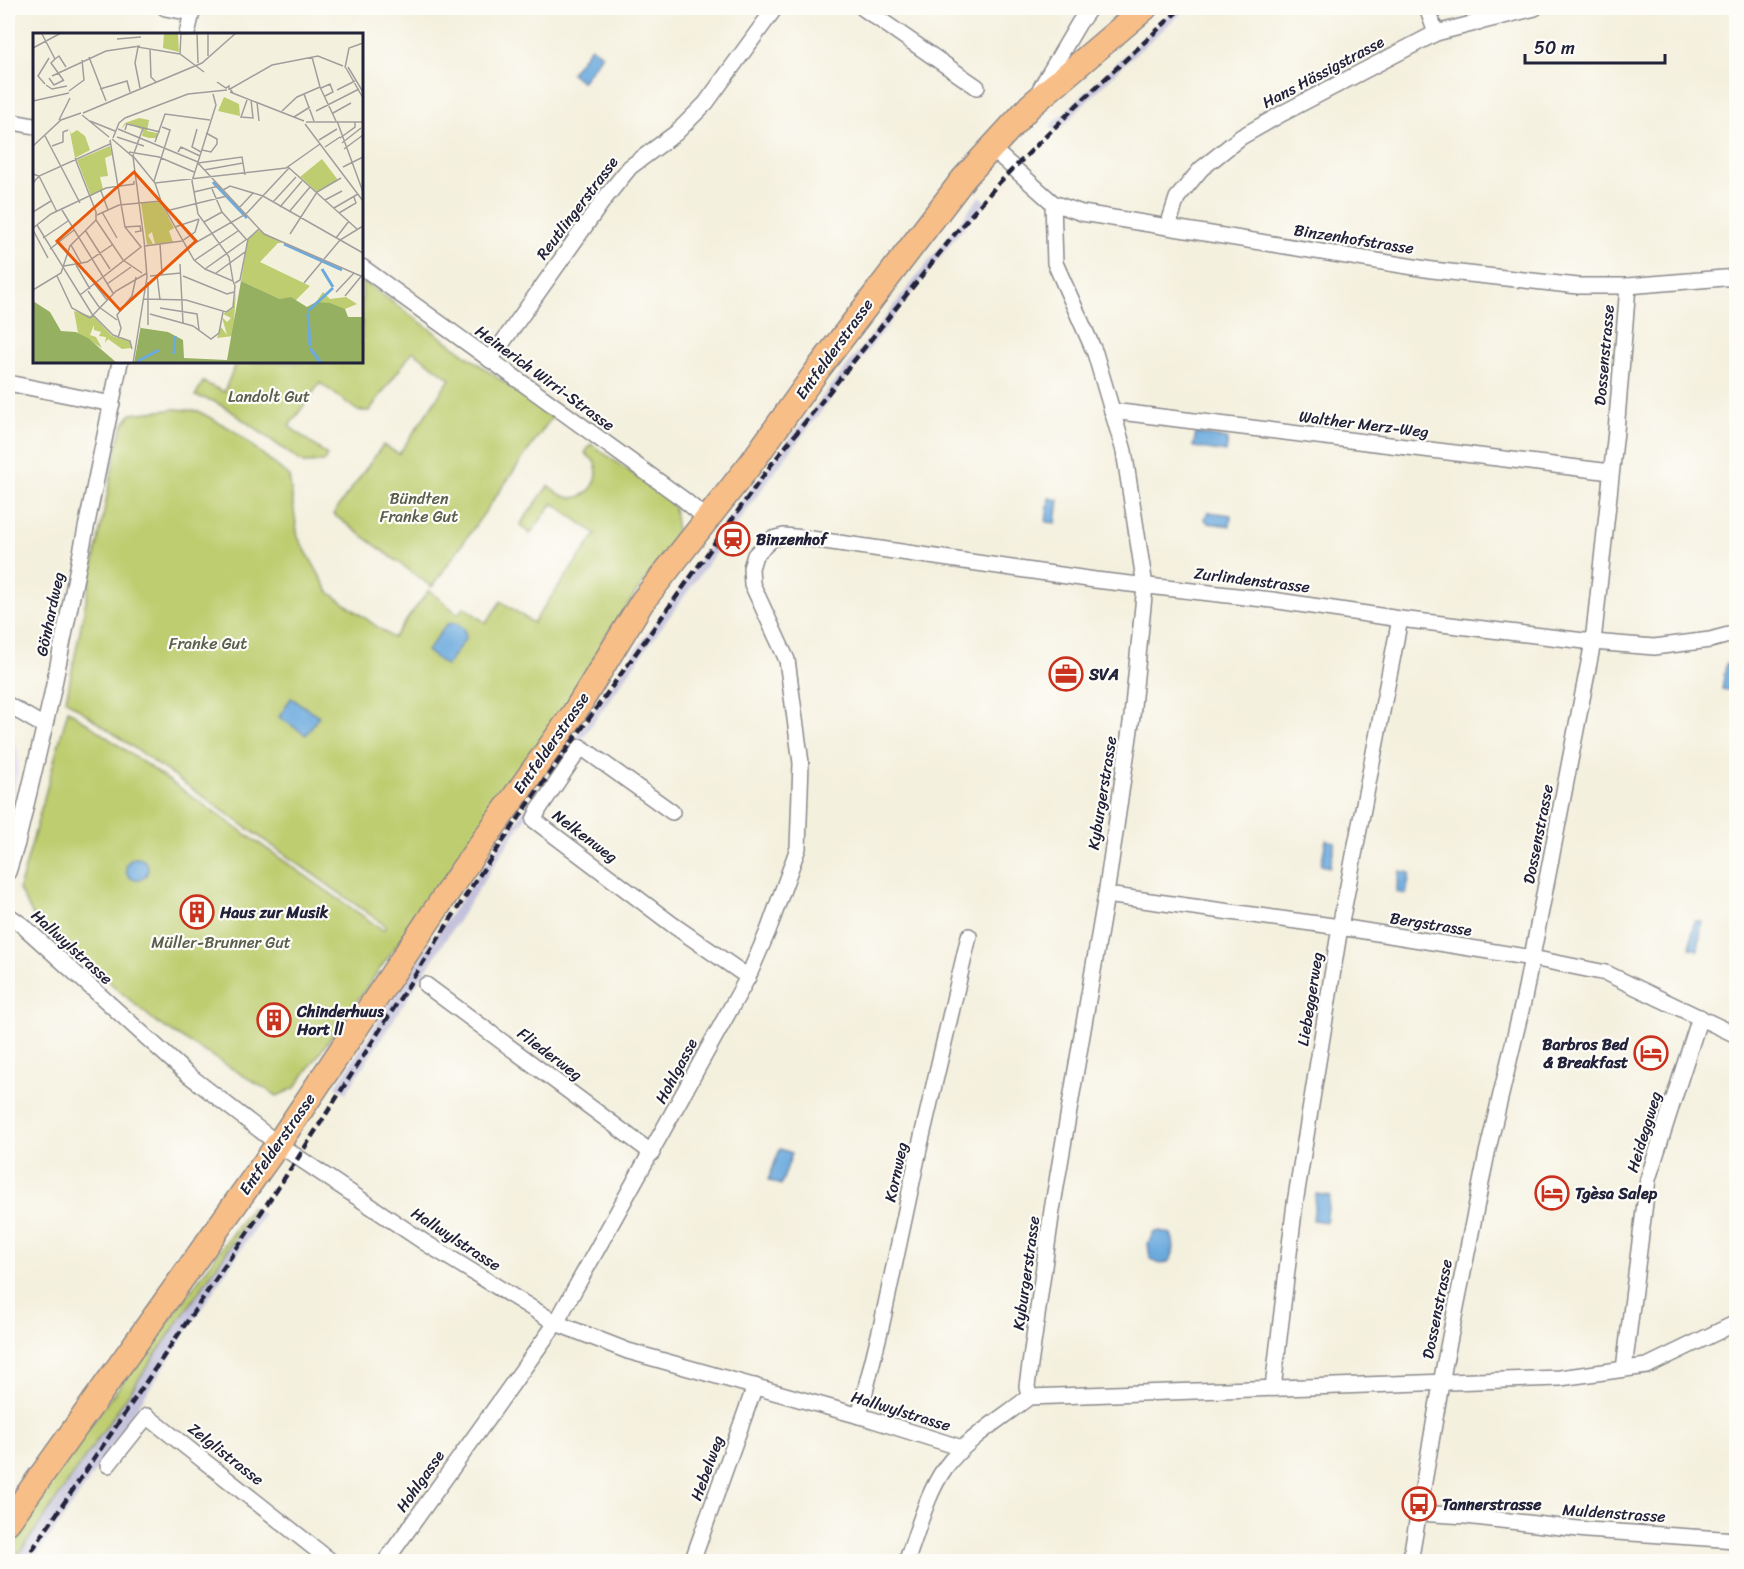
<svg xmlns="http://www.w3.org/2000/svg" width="1744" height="1569" viewBox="0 0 1744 1569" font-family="Sriracha,sans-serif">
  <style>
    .built { fill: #ded5f5 }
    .industrial { fill: #c3c1db }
    .green { fill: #becd6f; stroke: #707855; stroke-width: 1.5 }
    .water { fill: #6caade; stroke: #47668c; stroke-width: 1.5 }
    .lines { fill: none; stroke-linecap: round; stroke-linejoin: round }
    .street-casing { stroke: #8b898c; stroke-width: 18 }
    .primary-casing { stroke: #8b898c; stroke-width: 27 }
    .street { stroke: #fff; stroke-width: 15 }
    .primary { stroke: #f7be87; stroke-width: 24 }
    .rail { stroke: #22223b; stroke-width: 4.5; stroke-dasharray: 9 4.5; stroke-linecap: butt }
    .labels { text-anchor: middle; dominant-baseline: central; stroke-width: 4.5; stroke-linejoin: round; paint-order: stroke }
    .street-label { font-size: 16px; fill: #22223b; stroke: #fdfcf7 }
    .park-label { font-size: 16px; fill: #595e4d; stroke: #fdfcf7 }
    .poi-label { font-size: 16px; font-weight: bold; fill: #22223b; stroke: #fdfcf7; text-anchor: start }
    .inset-river { fill: none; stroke: #6caade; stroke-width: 3 }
    .inset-road { fill: none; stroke: #a09e9d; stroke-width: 1.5 }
    .view { fill: #e8590c; fill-opacity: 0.15; stroke: #e8590c; stroke-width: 3 }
    .inset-edge { fill: none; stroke: #22223b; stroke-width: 3 }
  </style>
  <rect width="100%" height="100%" fill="#fdfcf7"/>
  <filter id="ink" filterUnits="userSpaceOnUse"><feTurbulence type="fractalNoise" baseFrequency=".0167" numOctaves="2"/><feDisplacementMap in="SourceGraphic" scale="12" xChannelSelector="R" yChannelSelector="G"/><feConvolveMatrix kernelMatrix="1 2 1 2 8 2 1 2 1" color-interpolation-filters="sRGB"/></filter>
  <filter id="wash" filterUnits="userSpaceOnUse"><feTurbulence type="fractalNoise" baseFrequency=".008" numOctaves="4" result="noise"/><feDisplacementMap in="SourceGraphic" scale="24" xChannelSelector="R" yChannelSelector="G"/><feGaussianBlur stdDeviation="1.35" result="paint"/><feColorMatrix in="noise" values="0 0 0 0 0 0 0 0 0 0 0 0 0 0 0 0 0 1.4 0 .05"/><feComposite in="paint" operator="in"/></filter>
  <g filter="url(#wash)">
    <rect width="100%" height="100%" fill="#f4f0de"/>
    <path class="built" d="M8,728l5,9 5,15 -1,21 -9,39z"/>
    <g class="industrial">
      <path d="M1175,8h12l-63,56 -68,69 -6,-7z"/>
      <path d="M980,196l7,6 -30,33 -179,232 -146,201 -117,165 -169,260 -10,-7 87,-133 316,-449z"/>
      <path d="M255,1210l9,4 -186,283 -46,64 -18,1z"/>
    </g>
    <g class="green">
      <path d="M362,280l190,137 -120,170 -99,-73 50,-69 16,9 51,-75 -37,-28 -44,60h-11l-38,-28 -31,43 38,29 -3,7 -21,1 -75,-54 -15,-8 -18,-5 8,-14 21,10 12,-30h126z"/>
      <path d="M176,409l22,2 35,19 56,46 9,61 31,55 64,46 36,-48 29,24 6,-7 22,16 15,-22 32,22 63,-89 -43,-31 -23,31 -10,-9 28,-39c5,3 11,8 16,10 20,8 39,-14 31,-33 -2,-4 -7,-7 -10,-10l6,-9 77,55 6,9 3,23 -13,23 -60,84 -20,39 -16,28 -273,383 -18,8 -120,-73 -122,-104 -16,-29 49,-180 315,220 3,-4 -320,-226 53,-263 4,-12 8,-11z"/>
      <path d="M251,1207l4,3 -241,351 -6,1v-23l103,-142 43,-55z"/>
    </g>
    <g class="water">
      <path d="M591,47l11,8 -20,27 -11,-9z"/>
      <path d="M1196,433l32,6 -2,13 -33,-5z"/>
      <path d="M1049,498l10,2 -3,23 -10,-1z"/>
      <path d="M1209,512l22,3 -1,11 -22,-3 -4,-5z"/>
      <path d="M456,623l8,6 2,9 -20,28 -19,-15 20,-27z"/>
      <path d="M1726,664l10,1 -1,26 -13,-2z"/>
      <path d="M291,698l28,18 -13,19 -27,-18z"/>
      <path d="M1326,840l9,2 -5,25 -9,-2z"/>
      <circle cx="137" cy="869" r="11"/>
      <path d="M1400,871l10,2 -4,21 -10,-2z"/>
      <path d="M1694,921l8,1 -4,28 -8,-2z"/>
      <path d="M780,1149l12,4 -11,32 -13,-5z"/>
      <path d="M1316,1194l14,2 -4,26 -13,-2z"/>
      <path d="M1160,1231l11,3c8,17 -2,41 -21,24l-2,-14 5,-11z"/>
    </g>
  </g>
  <g filter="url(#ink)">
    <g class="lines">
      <g class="street-casing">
        <g id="street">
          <path d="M165,8l27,5"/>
          <path d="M863,8l114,79"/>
          <path d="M1427,8l9,25"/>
          <path d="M187,34l6,-26"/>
          <path d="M1040,89l39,-66 11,-15"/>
          <path d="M8,121l26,5"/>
          <path d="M990,147l63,56 29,10 350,57 146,16h50l108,-9"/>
          <path d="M1168,226l9,-28 24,-29 40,-32 42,-24 153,-80 99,-25"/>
          <path d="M362,267l321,232 24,20"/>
          <path d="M490,360l115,-162 25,-31 46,-34 30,-30 69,-95"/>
          <path d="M8,383l104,21"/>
          <path d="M1112,411l499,61"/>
          <path d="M8,705l36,21"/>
          <path d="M672,812l-91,-65 -42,62 -5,11 139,105 75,52"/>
          <path d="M8,872l9,-29 34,-144 69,-337"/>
          <path d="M1106,895l234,32 192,31 74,15 130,62"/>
          <path d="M8,915l14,10 164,148 92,71 146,98 132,81 72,28 239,67 95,30"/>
          <path d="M426,985l226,168"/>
          <path d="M1624,1369l24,-190 52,-162"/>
          <path d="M1273,1388l22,-185 45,-276 60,-308"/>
          <path d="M1029,1397l-2,-11 25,-176 54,-315 26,-179 13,-130 -21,-135 -29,-98 -40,-90 -2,-60"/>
          <path d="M859,1416l23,-93 37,-174 50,-213"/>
          <path d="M108,1465l39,-49 185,146"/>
          <path d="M1418,1513l48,3 121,14 149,10"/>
          <path d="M385,1562l171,-239 192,-346 20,-46 30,-83 3,-85 -14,-103 -35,-76 -1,-16 4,-13 17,-16 12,-3 20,2 291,42 177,20 128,19 193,23 61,5 56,-7 26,-7"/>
          <path d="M692,1562l63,-176"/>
          <path d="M906,1562c12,-31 20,-67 39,-94 20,-28 57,-50 84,-71l531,-19 87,-12 89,-43"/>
          <path d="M1410,1562l34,-195 43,-214 37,-155 69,-356 23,-211 12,-145"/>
        </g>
      </g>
      <g class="primary-casing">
        <path id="primary" d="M8,1522l270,-378 183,-272 113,-159 68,-111 110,-140 67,-94 145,-190 66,-72 115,-98"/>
      </g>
      <use href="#street" class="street"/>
      <use href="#primary" class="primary"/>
      <path class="rail" d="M24,1562l274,-404 174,-272 75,-109 224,-312 187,-235 40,-46 78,-78 105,-98"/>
    </g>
  </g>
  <defs>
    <g id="station-ring" transform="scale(1.725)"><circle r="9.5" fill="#fdfcf7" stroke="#c8321e" stroke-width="1.5"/><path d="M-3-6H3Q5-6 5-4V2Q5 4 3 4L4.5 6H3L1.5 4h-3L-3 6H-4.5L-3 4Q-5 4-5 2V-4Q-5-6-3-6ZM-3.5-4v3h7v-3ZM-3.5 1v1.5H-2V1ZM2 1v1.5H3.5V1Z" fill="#c8321e"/></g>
    <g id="office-ring" transform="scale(1.725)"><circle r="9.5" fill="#fdfcf7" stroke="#c8321e" stroke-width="1.5"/><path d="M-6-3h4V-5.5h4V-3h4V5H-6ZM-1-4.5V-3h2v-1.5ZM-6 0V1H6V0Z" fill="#c8321e"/></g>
    <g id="building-ring" transform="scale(1.725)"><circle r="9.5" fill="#fdfcf7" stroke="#c8321e" stroke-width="1.5"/><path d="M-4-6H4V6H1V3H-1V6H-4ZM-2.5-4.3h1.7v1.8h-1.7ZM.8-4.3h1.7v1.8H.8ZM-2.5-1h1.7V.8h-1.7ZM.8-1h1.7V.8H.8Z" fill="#c8321e"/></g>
    <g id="hotel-ring" transform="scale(1.725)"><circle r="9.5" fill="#fdfcf7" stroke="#c8321e" stroke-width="1.5"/><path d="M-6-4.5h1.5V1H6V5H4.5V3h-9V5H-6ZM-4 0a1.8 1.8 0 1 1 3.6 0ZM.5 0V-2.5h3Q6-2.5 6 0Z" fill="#c8321e"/></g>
    <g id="bus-ring" transform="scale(1.725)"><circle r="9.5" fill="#fdfcf7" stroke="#c8321e" stroke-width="1.5"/><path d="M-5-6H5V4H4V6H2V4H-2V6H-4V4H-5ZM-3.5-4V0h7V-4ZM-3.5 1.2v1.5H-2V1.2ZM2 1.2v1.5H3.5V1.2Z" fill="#c8321e"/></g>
  </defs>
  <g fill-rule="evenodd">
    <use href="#station-ring" x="733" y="539"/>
    <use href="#office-ring" x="1066" y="674"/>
    <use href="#building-ring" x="197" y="912"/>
    <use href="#building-ring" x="274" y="1020"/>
    <use href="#hotel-ring" x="1651" y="1053"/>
    <use href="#hotel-ring" x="1552" y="1193"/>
    <use href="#bus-ring" x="1419" y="1504"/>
  </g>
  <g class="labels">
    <g class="street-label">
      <text transform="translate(1323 72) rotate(-28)">Hans Hässigstrasse</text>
      <text transform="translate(577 208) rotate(-53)">Reutlingerstrasse</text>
      <text transform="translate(1354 239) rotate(9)">Binzenhofstrasse</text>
      <text transform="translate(834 349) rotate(-54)">Entfelderstrasse</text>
      <text transform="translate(1604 355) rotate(-85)">Dossenstrasse</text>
      <text transform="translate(545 378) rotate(36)">Heinerich Wirri-Strasse</text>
      <text transform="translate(1364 424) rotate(7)">Walther Merz-Weg</text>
      <text transform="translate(1252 580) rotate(7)">Zurlindenstrasse</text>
      <text transform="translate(50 614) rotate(-78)">Gönhardweg</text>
      <text transform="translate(551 743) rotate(-55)">Entfelderstrasse</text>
      <text transform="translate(1102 793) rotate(-81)">Kyburgerstrasse</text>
      <text transform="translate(1538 834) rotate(-79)">Dossenstrasse</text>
      <text transform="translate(585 836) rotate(37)">Nelkenweg</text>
      <text transform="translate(1431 924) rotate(9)">Bergstrasse</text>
      <text transform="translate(72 947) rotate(42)">Hallwylstrasse</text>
      <text transform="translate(1310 999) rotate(-81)">Liebeggerweg</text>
      <text transform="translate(550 1054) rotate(37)">Fliederweg</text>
      <text transform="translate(676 1071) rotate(-62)">Hohlgasse</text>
      <text transform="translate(1644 1132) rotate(-73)">Heideggweg</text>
      <text transform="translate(277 1144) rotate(-55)">Entfelderstrasse</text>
      <text transform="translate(896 1172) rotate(-78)">Kornweg</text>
      <text transform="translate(456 1239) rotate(33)">Hallwylstrasse</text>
      <text transform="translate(1026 1273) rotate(-82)">Kyburgerstrasse</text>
      <text transform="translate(1437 1309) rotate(-79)">Dossenstrasse</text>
      <text transform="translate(901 1411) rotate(17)">Hallwylstrasse</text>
      <text transform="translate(226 1454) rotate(38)">Zelglistrasse</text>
      <text transform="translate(707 1468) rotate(-70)">Hebelweg</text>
      <text transform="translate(420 1481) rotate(-55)">Hohlgasse</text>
      <text transform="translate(1614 1513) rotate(4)">Muldenstrasse</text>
    </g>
    <g class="park-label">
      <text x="269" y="396">Landolt Gut</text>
      <text x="419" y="498">Bündten<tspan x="419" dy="18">Franke Gut</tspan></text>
      <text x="208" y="643">Franke Gut</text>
      <text x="221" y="942">Müller-Brunner Gut</text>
    </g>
    <g class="poi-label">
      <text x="756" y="539">Binzenhof</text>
      <text x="1089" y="674">SVA</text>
      <text x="220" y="912">Haus zur Musik</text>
      <text x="297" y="1011">Chinderhuus<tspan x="297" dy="18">Hort ll</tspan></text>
      <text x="1628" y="1044" text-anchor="end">Barbros Bed<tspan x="1628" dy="18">&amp; Breakfast</tspan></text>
      <text x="1575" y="1193">Tgèsa Salep</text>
      <text x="1442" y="1504">Tannerstrasse</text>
    </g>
  </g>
  <g transform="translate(33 33)">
    <rect width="330" height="330" fill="#f4f0de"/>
    <path d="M131,0l14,1 1,18 -16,-4zM191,64l15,7 1,12 -22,-5zM106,85l10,2 -2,11 10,2v5h-8l7,2 -14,-4 1,-6 -16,-7 -6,6 4,-6zM36,94l2,7 6,-4 8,6 5,14 -15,8zM77,113l2,9 -7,3 3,18 -8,1 3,12 -12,7 -14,-36zM289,126l16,21 -21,12 -22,-20 5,5zM127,169l14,26 -5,3 4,11 -18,2 -3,-12 -4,3 5,9 -6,1 -6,-42zM226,197l23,13h-4l-18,19 50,24 -14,14 -16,-1 -39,-18 7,-42zM203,258l-3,45 -16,2 4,-11 6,8 -5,-18 5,5 4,-4 -8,-4 10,-6zM290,259l7,7 16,-2 11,7 -12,5 -29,-7zM41,278l20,6 18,19 18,5 1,7 -9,1 -14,-10 -3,4 1,-6 -7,-1 2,-4 -7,-2v-5l-4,10 6,2 6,11 -24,-15z" fill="#becd6f"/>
    <path d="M208,248l39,18 11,-2 16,10 9,-5 14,1 15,6 3,8h15v46h-229l7,-38v3l27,4 15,8 1,18 43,2zM0,268l17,11 11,19 15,1 12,6 29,25h-84z" fill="#96b062"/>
    <path class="inset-river" d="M180,149l34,36M251,211l58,26M289,236l11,18M275,278l25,-23M275,280l2,33M277,315l11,15M141,321l1,-18M105,328l21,-11"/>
    <path class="inset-road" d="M164,0l1,30M9,1l13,25M148,1l27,-1v23M84,6l24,-2M0,15l28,-15M117,16l1,28 5,5M147,21l1,-21M56,24l17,44M279,24l8,30 16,34M22,26l-4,4 13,18M22,26l4,-3 7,11M315,34l15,25M312,35l4,-20 14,-5M313,35l17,30M19,43l54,-25 34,-5M16,45l5,7 10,-5M184,49l9,6 3,-2v4M12,51l-7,-8 11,-18M13,52l6,4 15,-3M107,55l-5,-25 3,-16 42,7 24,18M288,55l9,-4 3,8 -8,4M67,56l27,-8 3,11M304,57l18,-9M36,58l15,-11 -2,-20M197,59l74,29M200,60l-3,-4 42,-24 46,-9 25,10M180,61l3,11 -24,76 6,33 31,43 4,24M271,61l10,27M214,67l-6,17 12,1 -2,-18M0,68l36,-8M224,69l2,19M249,78l15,-14 23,-10M283,78l43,-22M50,80l119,-50 34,-30M300,80l18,-10M49,82l27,22M261,84l16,-10M26,87l11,-22M57,88l25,10M304,88l26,71M273,89h57M272,91l58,77M110,95l-10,28 22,27 7,21 32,56 11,9 28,12 2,5 -2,21 -7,5 -40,-12 -42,-1M85,96l80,33M164,96l-5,18 9,5M92,97l2,-6 33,8M12,103l35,67M84,104l27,9M80,105l6,-15 6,-5 63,-24 39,-4M307,105l15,-11v-5M79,106l21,18 11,83 3,37 -14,86M286,107l18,-11M122,109l10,-28 45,6M309,110l19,-15M0,113l28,-26 20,-7M19,113l11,-4v-10l5,-2M292,114l15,-10M311,116l19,-14M169,117l9,2 6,-8v-5l-11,-6M96,119l30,5 35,15M145,119l3,-5 19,9M165,130l66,71 99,43M165,130l44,-6 3,18M255,134l69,62M310,134l20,-10M171,137l39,-7M0,141l6,2 18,36M121,148l16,-51 -8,-3M0,150l6,-7 71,-32M122,150l131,-15 34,-24M179,156l10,23 24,27M190,157l7,-4 33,10 100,57M68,158l7,19M161,159l25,-6M292,167l17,-9M240,169l23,-25M247,174l22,-26M206,175l14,-15M301,175l24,-14M29,177l51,83M133,178l61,-15M0,179l18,-11M69,179l15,26M256,179l21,-25M306,180l17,-10 -2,-6M64,182l22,-10 42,-4M63,187l27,40 19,13M171,189l18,-10M4,192l55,89 21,21 17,6 2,8M92,194l15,-1 1,5 -6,1M142,194l24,-8M0,195l18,-14 55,-26 28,-4v-3M0,197l15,28M52,197l25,39M257,201l27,-42 24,-14M10,205l25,-17M303,205l13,-17M127,211l2,30M38,212l10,18M112,213l37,-5 13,-9 4,-13M155,214l58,-33 43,-46M17,216l24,-19M162,227l43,-29M147,231l3,59M43,232l14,24M31,233l23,-4 25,-17M172,236l42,-30M183,240l29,-21M124,242l3,25M24,243l15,32 18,10 26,-27 31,-18M117,243l31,-3M150,243l44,18 7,-2M61,250l13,17M202,250l5,-3 8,-41 11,-10M271,250l36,-43 23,-14M74,251l24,-17M0,257l28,-17 9,-27 26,-26v-8l-21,-54M55,258l11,16 18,13M303,259l18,-19M47,262l61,-48 -16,-20 -15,-87M312,263l18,-22M127,275l37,6 2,16M117,281l43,12 18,13 8,-6 4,-21M115,292v-43M85,305l3,-10 -4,-13 15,-19 4,-19"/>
    <path class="view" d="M101,139l62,69 -76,69 -63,-69z"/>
    <rect width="330" height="330" class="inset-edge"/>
  </g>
  <rect width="1744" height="1569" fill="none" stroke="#fdfcf7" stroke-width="30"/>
  <path d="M1525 54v9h140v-9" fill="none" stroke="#22223b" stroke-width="3"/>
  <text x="1534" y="54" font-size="18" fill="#22223b" stroke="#fdfcf7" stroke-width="4.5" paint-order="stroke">50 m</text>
</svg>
